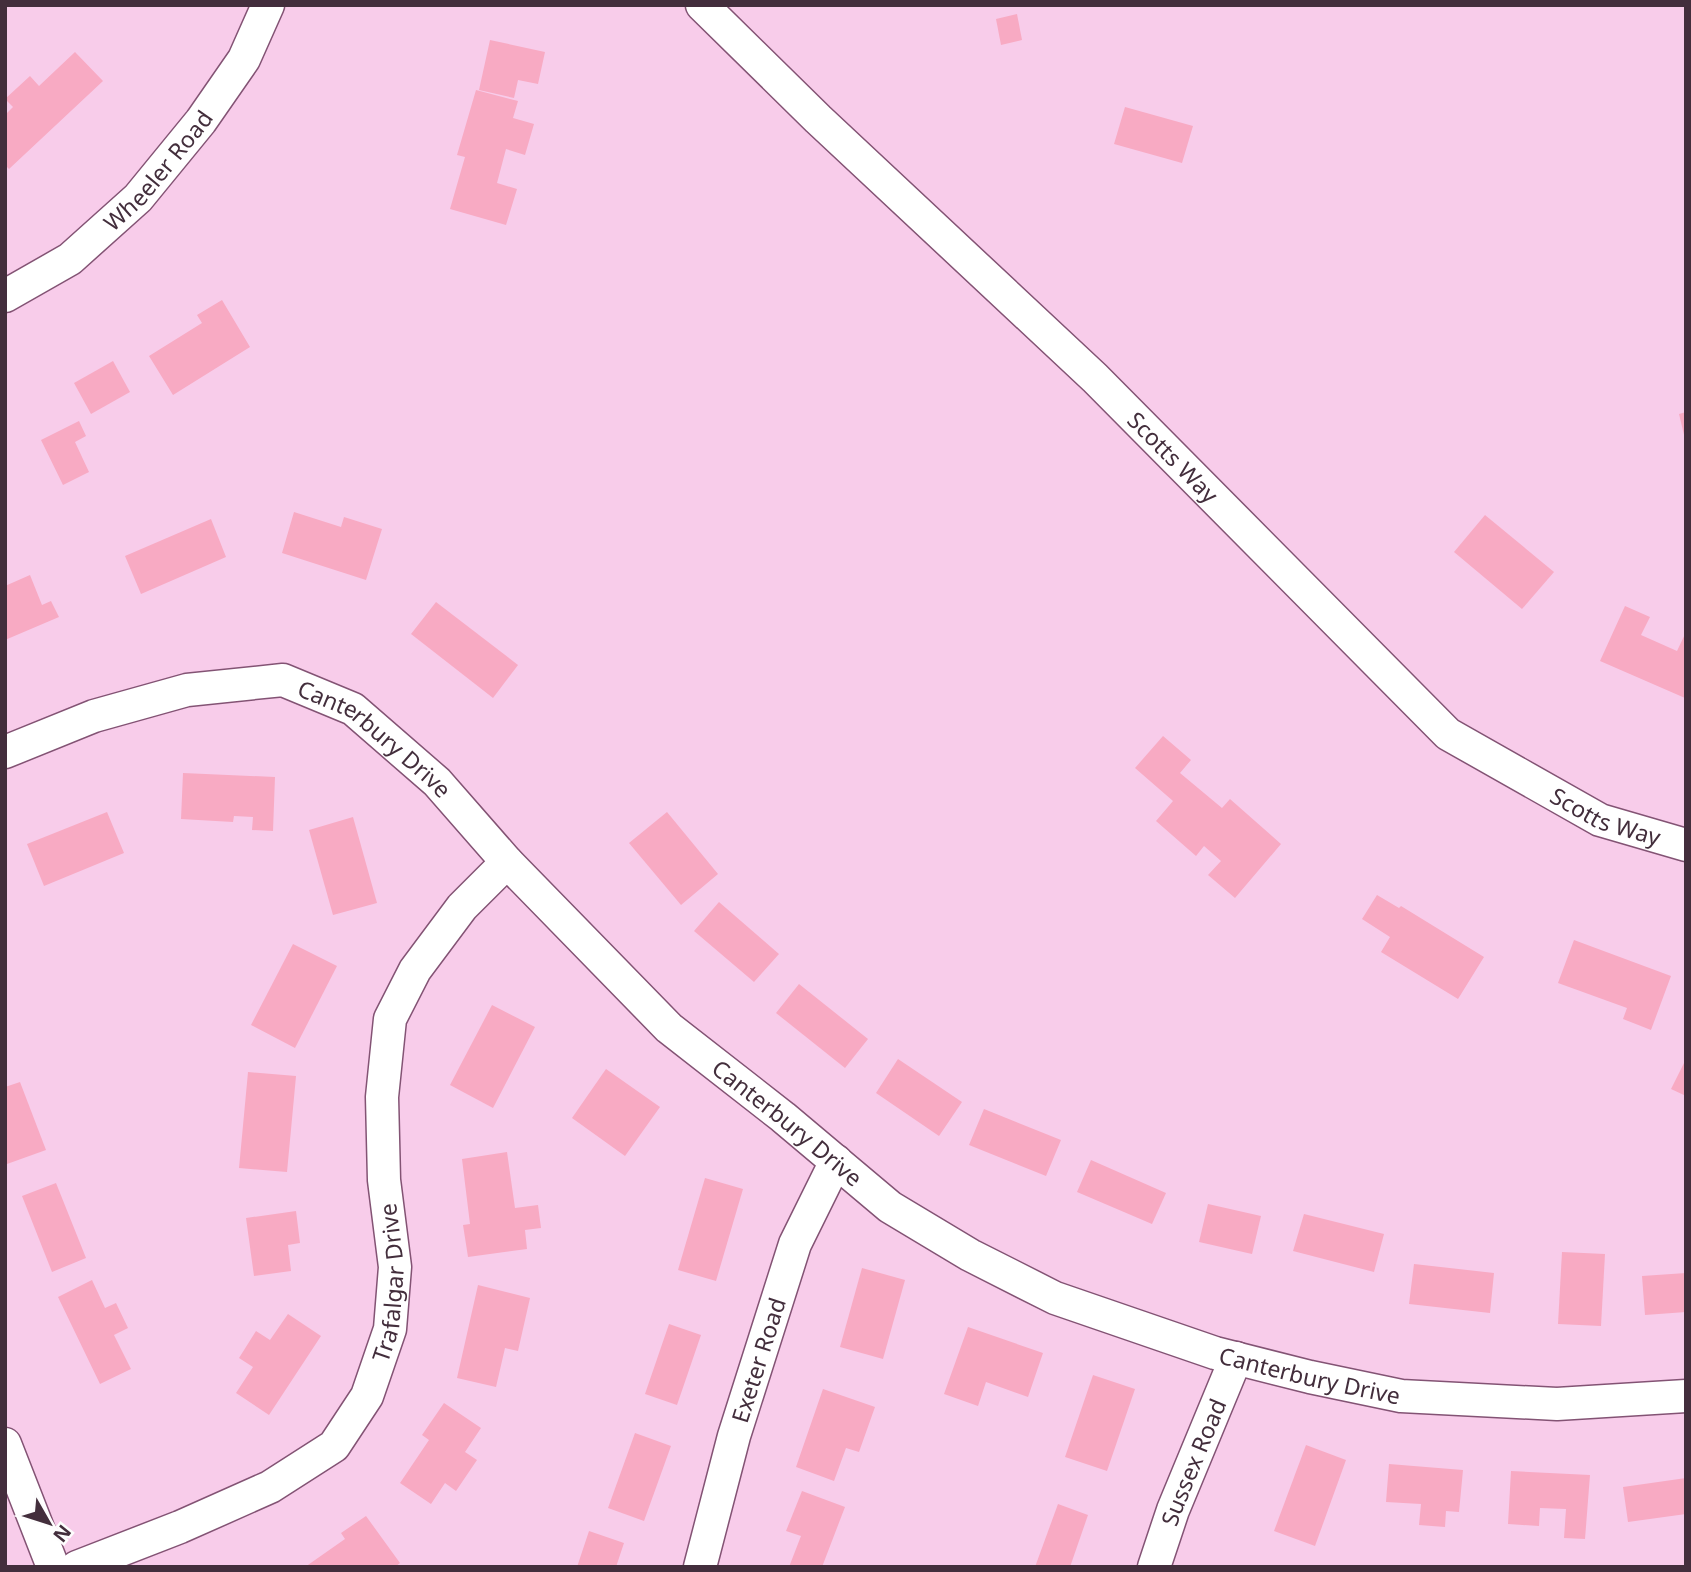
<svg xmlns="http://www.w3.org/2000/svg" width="1691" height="1572" viewBox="0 0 1691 1572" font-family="'Noto Sans',sans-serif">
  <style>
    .building { fill: #f8aac3 }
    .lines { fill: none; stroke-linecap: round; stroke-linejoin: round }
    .minor-casing { stroke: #835374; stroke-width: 35 }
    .minor { stroke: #fff; stroke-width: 32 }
    .labels { text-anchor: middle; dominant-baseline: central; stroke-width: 5; stroke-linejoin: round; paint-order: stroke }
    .street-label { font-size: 23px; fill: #432e3c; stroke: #fdfdfd }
  </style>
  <rect width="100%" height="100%" fill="#f8ccea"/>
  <g class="building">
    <path d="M1017,14l5,26 -21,5 -5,-26z"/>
    <path d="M490,40l55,12 -7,32 -20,-4 -4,18 -35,-8z"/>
    <path d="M75,52l28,29 -94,88 -4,-4v-50l8,-8 -8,-8 25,-23 9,10z"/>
    <path d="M476,90l42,11 -5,17 21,6 -9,31 -19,-6 -9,34 20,6 -11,36 -56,-16 15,-52 -8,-2z"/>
    <path d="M1125,107l68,19 -11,37 -68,-19z"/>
    <path d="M222,300l28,47 -77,48 -24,-39 53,-33 -5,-8z"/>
    <path d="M113,361l17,31 -39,22 -17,-31z"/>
    <path d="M1686,412v27h-1l-6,-25z"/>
    <path d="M79,421l7,15 -11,6 14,30 -26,13 -22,-45z"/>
    <path d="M294,512l47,15 3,-10 38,12 -16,51 -84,-27z"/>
    <path d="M1485,515l69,57 -32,37 -68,-57z"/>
    <path d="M211,519l15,38 -85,37 -16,-38z"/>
    <path d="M30,575l12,30 9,-4 8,16 -54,23v-54z"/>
    <path d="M436,602l82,63 -25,33 -82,-64z"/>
    <path d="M1625,606l25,11 -9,18 36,16 9,-19 -1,66 -85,-37z"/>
    <path d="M1163,736l28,24 -11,13 42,35 8,-9 51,45 -46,54 -27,-23 13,-14 -17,-15 -8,10 -40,-35 17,-20 -38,-33z"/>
    <path d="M183,773l92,4 -2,54 -21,-1 1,-13 -19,-1 -1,6 -52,-3z"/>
    <path d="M107,812l17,41 -80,33 -17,-42z"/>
    <path d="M667,812l51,62 -37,31 -52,-62z"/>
    <path d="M353,817l24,86 -44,12 -24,-85z"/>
    <path d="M1377,895l22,13 2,-2 83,51 -26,42 -77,-47 9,-15 -28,-18z"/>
    <path d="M719,902l60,52 -25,28 -60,-51z"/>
    <path d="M1574,940l97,36 -20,54 -28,-11 4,-11 -69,-25z"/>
    <path d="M293,944l44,22 -42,82 -44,-23z"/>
    <path d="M799,984l69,55 -23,29 -69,-55z"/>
    <path d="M492,1005l43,22 -42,81 -43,-23z"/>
    <path d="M898,1059l64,43 -23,34 -63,-43z"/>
    <path d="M1686,1059v37l-15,-7z"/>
    <path d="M606,1069l54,38 -35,49 -53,-38z"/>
    <path d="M248,1072l48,4 -9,96 -48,-4z"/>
    <path d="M20,1082l26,68 -39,14 -2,-77z"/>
    <path d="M984,1109l77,31 -15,36 -77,-31z"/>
    <path d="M507,1152l8,56 23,-3 3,23 -16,2 2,19 -59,8 -5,-32 7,-1 -8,-65z"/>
    <path d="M1091,1160l75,33 -14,31 -75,-32z"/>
    <path d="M705,1178l38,11 -27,92 -38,-11z"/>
    <path d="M56,1183l30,75 -34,14 -30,-76z"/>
    <path d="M1208,1204l53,12 -9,38 -53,-12z"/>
    <path d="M296,1211l4,32 -12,2 3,26 -37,5 -8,-58z"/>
    <path d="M1304,1214l80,20 -10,38 -81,-21z"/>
    <path d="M1562,1252l43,2 -4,72 -43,-2z"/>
    <path d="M1414,1264l80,9 -4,40 -81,-9z"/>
    <path d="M862,1268l43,12 -22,79 -43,-12z"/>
    <path d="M1686,1273v39l-41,3 -3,-39z"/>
    <path d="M92,1280l13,28 11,-5 12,25 -14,7 17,34 -31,15 -42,-87z"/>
    <path d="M478,1285l52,13 -12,53 -13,-3 -9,39 -39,-9z"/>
    <path d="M288,1314l33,22 -52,79 -33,-22 17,-26 -14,-9 17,-27 14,9z"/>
    <path d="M669,1324l32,11 -24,70 -32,-11z"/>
    <path d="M968,1327l75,26 -15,44 -42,-15 -8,24 -34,-12z"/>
    <path d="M1093,1375l42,14 -28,82 -42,-14z"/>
    <path d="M823,1389l52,18 -16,45 -13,-4 -12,33 -38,-14z"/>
    <path d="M444,1403l37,25 -16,24 12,8 -21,31 -11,-8 -14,21 -31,-21 29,-43 -7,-5z"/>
    <path d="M635,1433l36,13 -27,75 -36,-13z"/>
    <path d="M1306,1445l40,15 -31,86 -41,-15z"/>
    <path d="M1389,1464l74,6 -4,42 -13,-1 -1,16 -26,-2 2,-21 -35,-2z"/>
    <path d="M1511,1471l79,4 -5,64 -21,-1 2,-29 -26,-1 -1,18 -31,-2z"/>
    <path d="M1686,1478v36l-58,8 -5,-35z"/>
    <path d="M802,1491l43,16 -23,60h-33l12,-31 -15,-5z"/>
    <path d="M1058,1504l30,11 -18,52h-35z"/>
    <path d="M366,1516l34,47 -5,4h-90l40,-28 -4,-6z"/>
    <path d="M589,1531l35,12 -8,24h-39z"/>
  </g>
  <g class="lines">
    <g class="minor-casing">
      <g id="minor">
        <path id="s1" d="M702,5l116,114 277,259 353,356 152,86 86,25"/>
        <path id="s2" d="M5,296l65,-37 68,-61 63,-77 43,-62 24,-54"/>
        <path id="s3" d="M5,752l89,-36 93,-26 96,-10 70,29 84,73 70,80 162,166 114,89 107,90 80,48 85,43 160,55 95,24 91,19 156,8 129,-8"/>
        <path d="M5,1444l48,123"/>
        <path id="s4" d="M77,1567l103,-40 90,-40 64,-41 33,-50 23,-67 5,-62 -11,-87 -2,-83 8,-78 25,-49 47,-63 45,-45"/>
        <path id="s5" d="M700,1567l34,-131 61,-192 41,-83"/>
        <path id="s6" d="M1154,1567l19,-57 63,-152"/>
      </g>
    </g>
    <use href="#minor" class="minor"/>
  </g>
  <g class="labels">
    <g class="street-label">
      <text stroke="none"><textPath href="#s2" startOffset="200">Wheeler Road</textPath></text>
      <text stroke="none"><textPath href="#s1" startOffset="653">Scotts Way</textPath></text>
      <text stroke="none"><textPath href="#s3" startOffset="399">Canterbury Drive</textPath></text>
      <text stroke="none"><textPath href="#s1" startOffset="1222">Scotts Way</textPath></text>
      <text stroke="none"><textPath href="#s3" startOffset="966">Canterbury Drive</textPath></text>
      <text stroke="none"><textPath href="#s4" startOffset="462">Trafalgar Drive</textPath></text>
      <text stroke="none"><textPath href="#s5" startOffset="215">Exeter Road</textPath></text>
      <text stroke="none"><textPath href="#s3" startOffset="1554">Canterbury Drive</textPath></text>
      <text stroke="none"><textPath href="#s6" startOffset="112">Sussex Road</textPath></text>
    </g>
  </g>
  <rect width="1691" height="1572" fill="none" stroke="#432e3c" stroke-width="14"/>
  <g transform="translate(49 1523) rotate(129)" stroke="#fdfdfd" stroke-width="5" paint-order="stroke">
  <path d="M0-5L12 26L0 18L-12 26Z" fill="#432e3c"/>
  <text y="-10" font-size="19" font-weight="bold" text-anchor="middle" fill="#432e3c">N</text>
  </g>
</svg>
